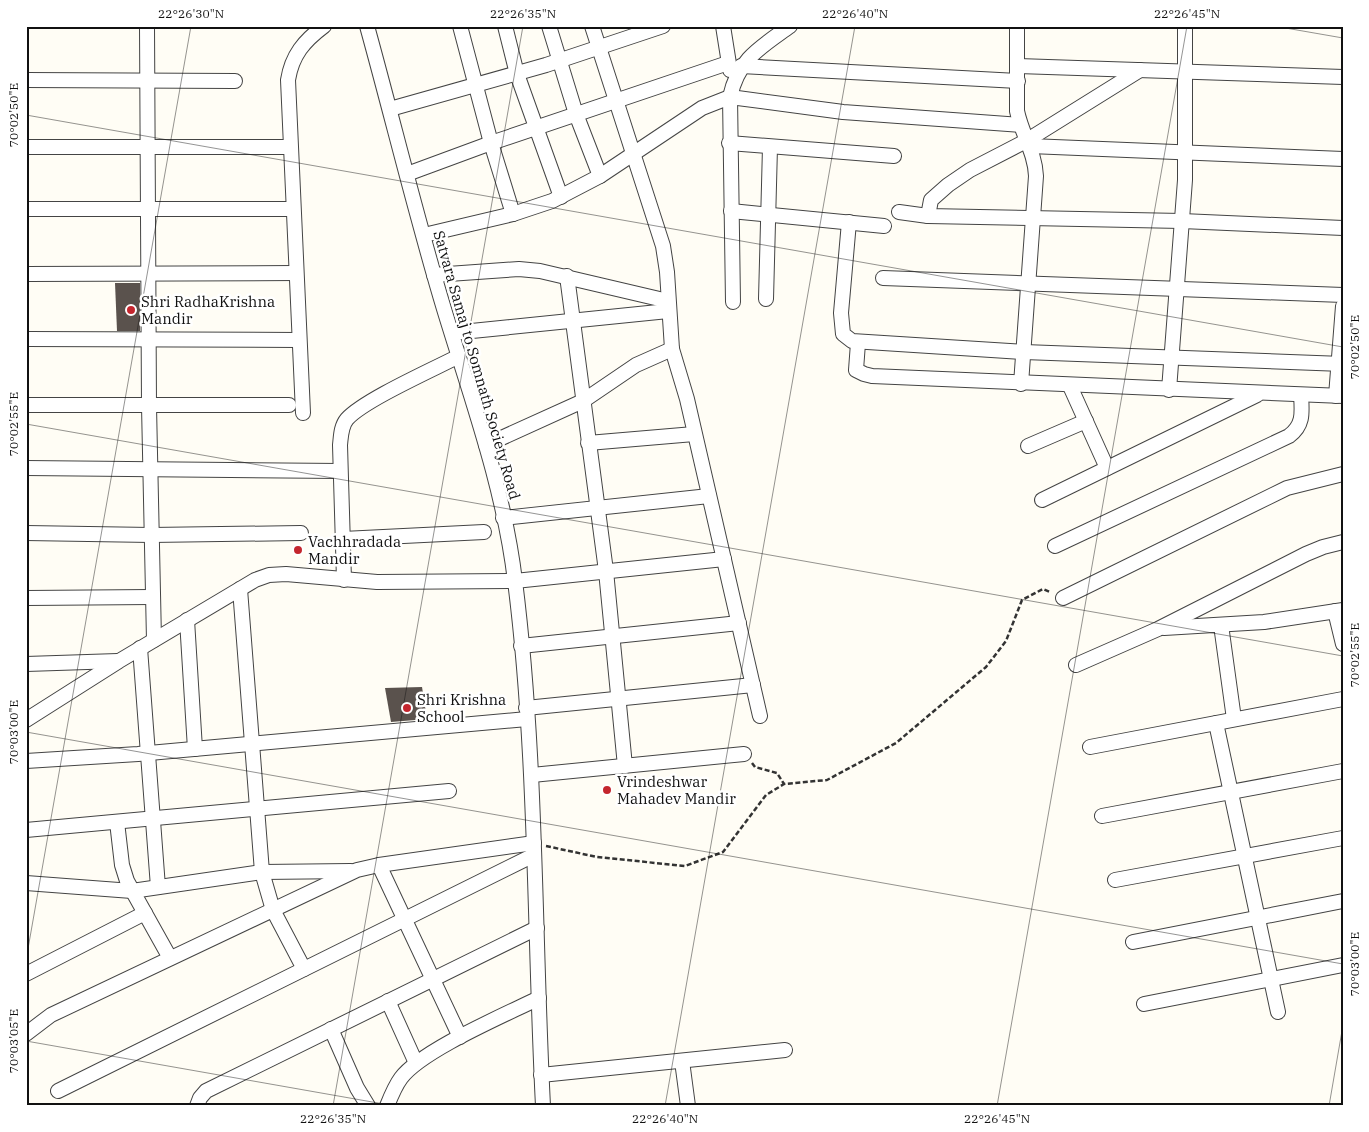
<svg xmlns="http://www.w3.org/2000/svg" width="1369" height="1132" viewBox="0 0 1369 1132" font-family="'IBM Plex Serif',serif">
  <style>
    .building { fill: #5a524d }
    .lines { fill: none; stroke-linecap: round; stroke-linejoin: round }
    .minor-casing { stroke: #444; stroke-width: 16 }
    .path { stroke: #333; stroke-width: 2.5; stroke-dasharray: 5 2.5; stroke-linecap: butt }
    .minor { stroke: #fff; stroke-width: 14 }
    .ticks { fill: none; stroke: #111; stroke-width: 1; stroke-opacity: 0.45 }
    .poi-dot { fill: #c4262e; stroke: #fff; stroke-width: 2 }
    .labels { text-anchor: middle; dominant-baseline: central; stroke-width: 5; stroke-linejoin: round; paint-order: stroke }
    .poi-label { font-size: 15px; fill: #111; stroke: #fff; text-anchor: start }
    .street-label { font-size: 15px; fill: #111; stroke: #fff }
    .neatline { fill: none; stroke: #111; stroke-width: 2 }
    .ticks-label { font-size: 12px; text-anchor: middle; fill: #111 }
  </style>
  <rect width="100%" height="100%" fill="#fffdf5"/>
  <g class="building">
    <path d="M115,283h25v48h-23z"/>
    <path d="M422,687l5,32 -36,3 -6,-34z"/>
  </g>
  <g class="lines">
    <g class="minor-casing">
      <g id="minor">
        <path d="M147,26l2,380 5,234"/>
        <path d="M367,26c26,94 49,190 77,283 27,89 60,179 71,272 22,174 19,350 28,525"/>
        <path d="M460,26l31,117 22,71"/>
        <path d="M505,26l12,48 44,123"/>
        <path d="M549,26l27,88 24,62"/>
        <path d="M592,26l71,220 4,26 5,77 15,50 73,317"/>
        <path d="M723,26l7,44"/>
        <path d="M1017,26v85c5,24 18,41 19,65l-15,208"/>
        <path d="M741,66l277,15"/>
        <path d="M1018,66l325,11"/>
        <path d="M26,80l209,1"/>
        <path d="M390,109l156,-44 117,-39"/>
        <path d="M729,143l165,13"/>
        <path d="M1030,146l313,13"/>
        <path d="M26,147h264"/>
        <path d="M407,174l84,-31 237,-80"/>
        <path d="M26,209h267"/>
        <path d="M731,211l153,15"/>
        <path d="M899,212l29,4 254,5 161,7"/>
        <path d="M928,216l3,-16 17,-15 22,-15 56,-29 114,-71"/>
        <path d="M849,222l-8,91 2,21 9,7 172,11 319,12"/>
        <path d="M424,235l89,-21 39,-13 48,-25 102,-68 28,-11 113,15 177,13"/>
        <path d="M26,274l270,-1"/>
        <path d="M434,275l85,-6 21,2 128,30"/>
        <path d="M567,276l39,295 19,195"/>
        <path d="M883,278l460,17"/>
        <path d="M766,299l4,-152"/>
        <path d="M733,302l-3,-205c8,-38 31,-50 60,-71"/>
        <path d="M452,333l216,-22"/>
        <path d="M26,339l273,1"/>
        <path d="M858,343l-2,27 8,4 8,2 471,20"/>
        <path d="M1070,386l37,82"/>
        <path d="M1169,390l16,-210v-154"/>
        <path d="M1336,396l7,-90"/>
        <path d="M26,405h263"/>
        <path d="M303,413l-15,-333c4,-25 16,-39 36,-54"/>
        <path d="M588,443l106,-9"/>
        <path d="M486,445l97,-44 53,-36 36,-16"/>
        <path d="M1028,446l58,-25"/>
        <path d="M26,468l314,3"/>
        <path d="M1042,500l215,-105"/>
        <path d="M503,518l206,-22"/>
        <path d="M26,533l125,2 150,-2"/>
        <path d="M343,539l141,-7"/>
        <path d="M1055,546l234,-110c15,-11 13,-24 12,-41"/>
        <path d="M344,580l-4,-135c1,-9 1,-19 7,-26 17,-19 87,-50 112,-63"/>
        <path d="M240,589l22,283 11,38 31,59"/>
        <path d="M26,598l126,-1"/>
        <path d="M1063,598l224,-110 56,-14"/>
        <path d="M1335,611l8,33"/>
        <path d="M187,620l8,129"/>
        <path d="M1221,625l13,94"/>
        <path d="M1164,628l100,-6 79,-12"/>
        <path d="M521,646l218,-23"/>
        <path d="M140,648l18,239"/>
        <path d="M26,664l92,-3"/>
        <path d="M1076,665l82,-36 148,-75 17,-7 20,-5"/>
        <path d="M526,708l227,-23"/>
        <path d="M26,720l93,-59 136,-81 14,-5 17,-1 91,8 138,-1 209,-22"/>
        <path d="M1216,723l62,289"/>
        <path d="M1090,747l253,-48"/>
        <path d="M26,761l112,-7 389,-35"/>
        <path d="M532,775l212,-21"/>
        <path d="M1102,816l241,-45"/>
        <path d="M117,822l5,43 5,16 43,77"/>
        <path d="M26,830l423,-39"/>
        <path d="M379,865l81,172"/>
        <path d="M1115,880l228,-42"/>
        <path d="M26,883l106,8 130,-19 89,-1"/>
        <path d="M1133,942l210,-41"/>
        <path d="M26,974l119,-61"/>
        <path d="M388,1001l28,62"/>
        <path d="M1144,1004l199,-39"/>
        <path d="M331,1029l26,59 11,18"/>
        <path d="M26,1034l25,-19 306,-145 22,-5 155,-22"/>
        <path d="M682,1061l6,45"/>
        <path d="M541,1075l244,-25"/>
        <path d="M58,1091l476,-236"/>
        <path d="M197,1106l3,-8 6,-7 331,-163"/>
        <path d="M387,1106c4,-10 8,-20 14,-28 21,-28 104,-63 138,-80"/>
      </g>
    </g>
    <g class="path">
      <path d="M752,763l3,4 22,6 7,11"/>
      <path d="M546,846l51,11 88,9 38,-14 43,-57 18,-11 43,-4 69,-37 90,-76 20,-26 16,-41 21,-11 7,3"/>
    </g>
    <use href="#minor" class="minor"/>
  </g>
  <path class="ticks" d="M1274,26l69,12M26,115l1317,232M26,424l1317,232M26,732l1317,232M26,960l165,-934M26,1041l369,65M333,1106l190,-1080M665,1106l190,-1080M997,1106l190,-1080M1329,1106l14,-81"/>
  <g class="poi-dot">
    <circle cx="131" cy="310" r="5"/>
    <circle cx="298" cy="550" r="5"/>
    <circle cx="407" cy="708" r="5"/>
    <circle cx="607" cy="790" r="5"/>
  </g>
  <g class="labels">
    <g class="poi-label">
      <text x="141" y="301">Shri RadhaKrishna<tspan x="141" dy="17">Mandir</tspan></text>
      <text x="308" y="541">Vachhradada<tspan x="308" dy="17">Mandir</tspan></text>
      <text x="417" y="699">Shri Krishna<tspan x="417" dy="17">School</tspan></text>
      <text x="617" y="781">Vrindeshwar<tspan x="617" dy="17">Mahadev Mandir</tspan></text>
    </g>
    <g class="street-label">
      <text transform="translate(477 365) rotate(74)">Satvara Samaj to Somnath Society Road</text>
    </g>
  </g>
  <rect width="1369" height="1132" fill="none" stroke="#ffffff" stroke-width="55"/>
  <rect x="28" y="28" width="1314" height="1076" class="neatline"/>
  <g class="ticks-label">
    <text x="191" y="18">22°26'30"N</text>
    <text x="523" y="18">22°26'35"N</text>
    <text x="855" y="18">22°26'40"N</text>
    <text x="1187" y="18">22°26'45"N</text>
    <text transform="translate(14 115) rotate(-90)" y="4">70°02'50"E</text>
    <text transform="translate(1355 347) rotate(-90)" y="4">70°02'50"E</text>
    <text transform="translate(14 424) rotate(-90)" y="4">70°02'55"E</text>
    <text transform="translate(1355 655) rotate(-90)" y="4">70°02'55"E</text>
    <text transform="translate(14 732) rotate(-90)" y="4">70°03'00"E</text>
    <text transform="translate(1355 964) rotate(-90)" y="4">70°03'00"E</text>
    <text transform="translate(14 1041) rotate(-90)" y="4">70°03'05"E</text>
    <text x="333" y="1123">22°26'35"N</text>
    <text x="665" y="1123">22°26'40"N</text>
    <text x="997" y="1123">22°26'45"N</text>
  </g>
</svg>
